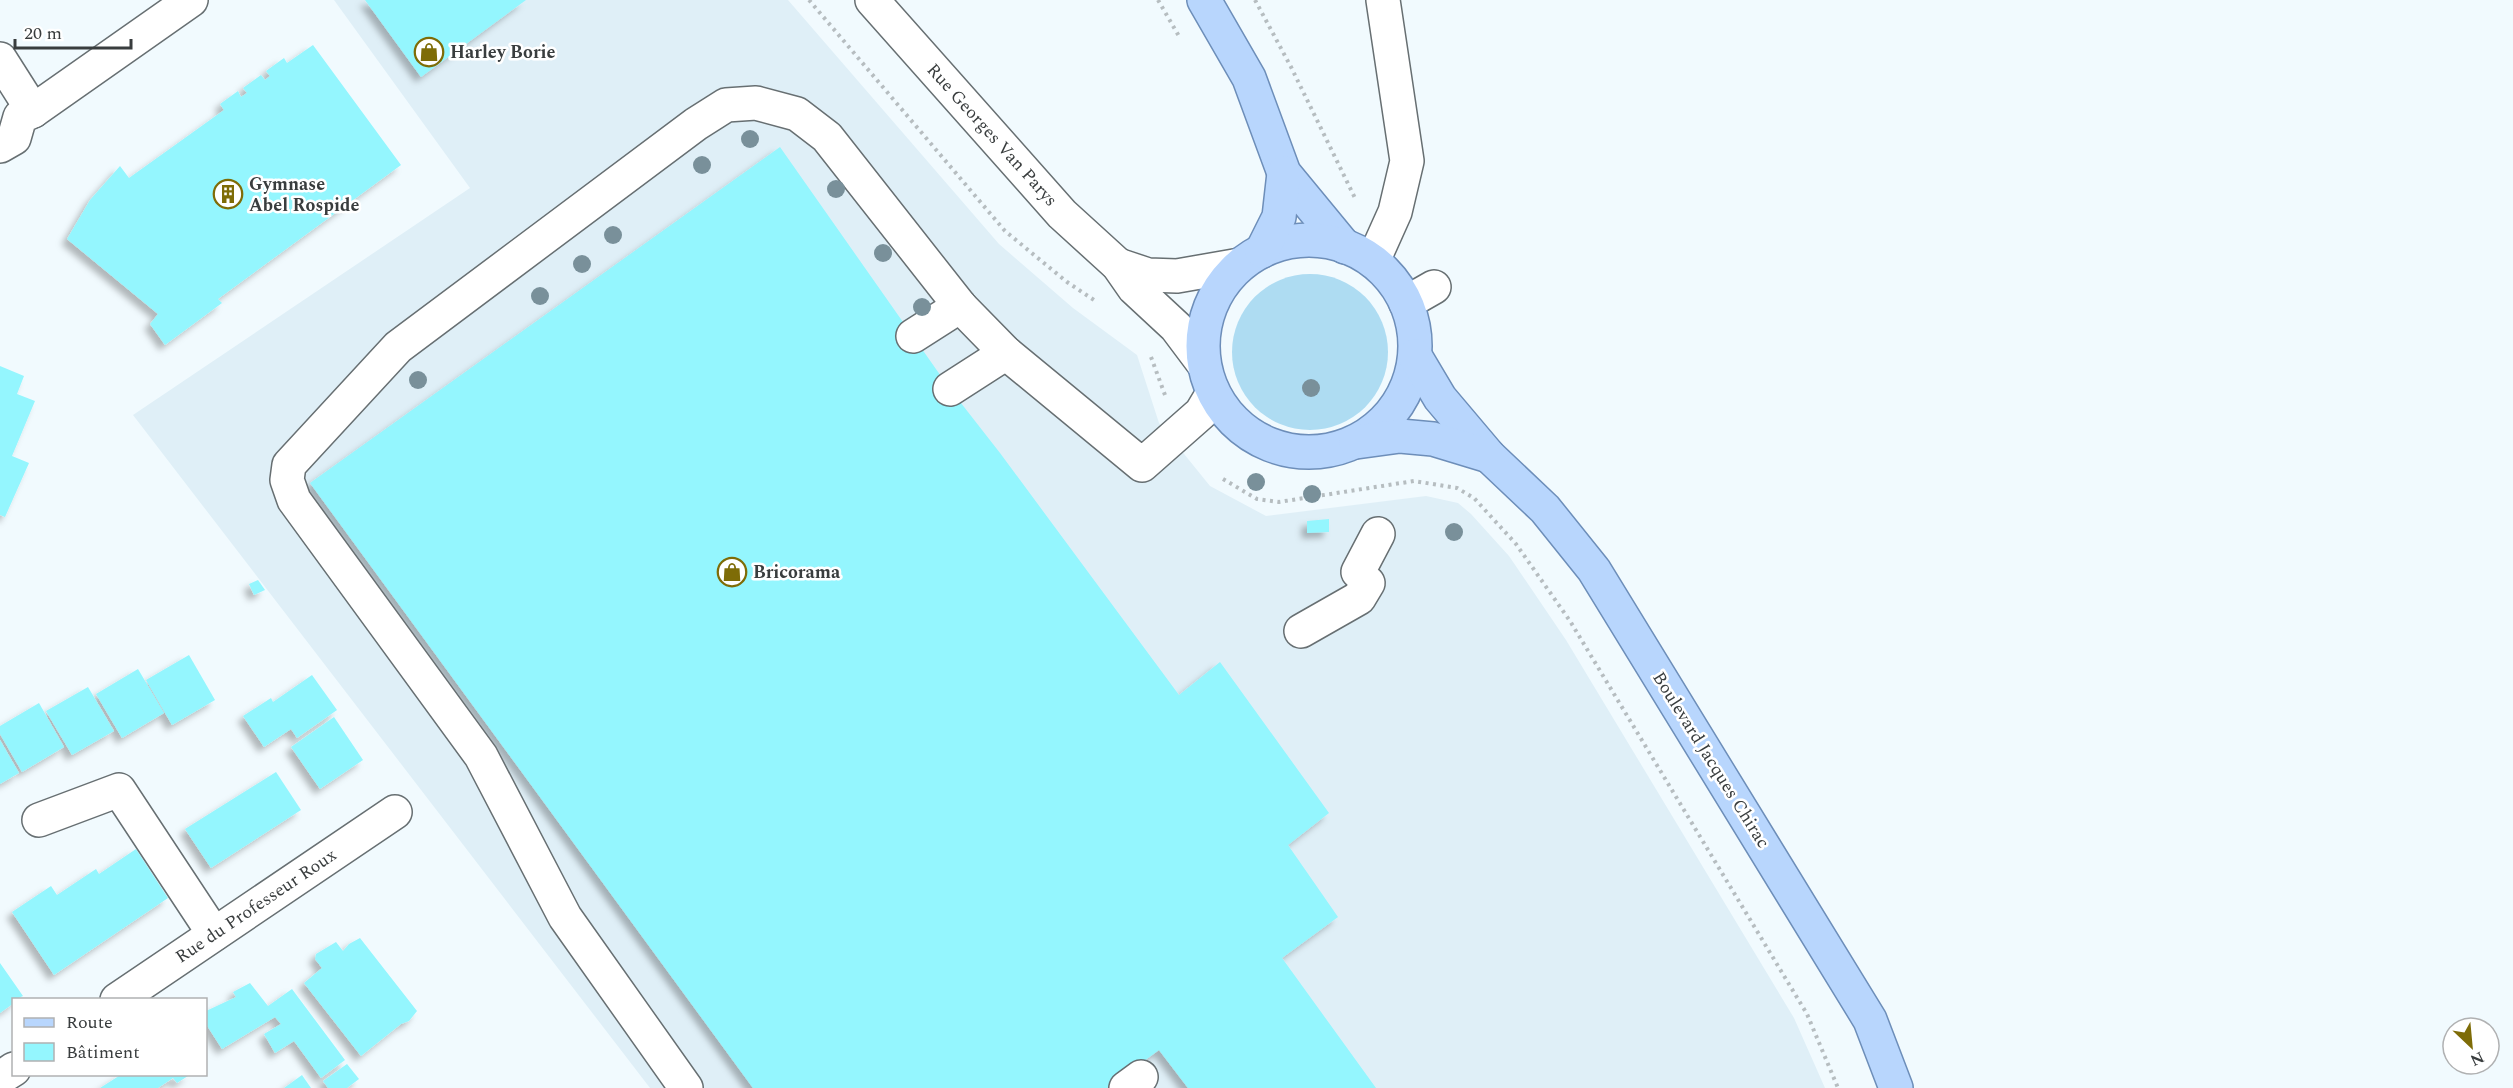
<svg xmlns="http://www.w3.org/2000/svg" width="2513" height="1088" viewBox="0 0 2513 1088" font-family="Spectral,serif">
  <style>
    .built { fill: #dfeff7 }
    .green { fill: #aedcf2 }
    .building { fill: #94f6fe; filter: url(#shadow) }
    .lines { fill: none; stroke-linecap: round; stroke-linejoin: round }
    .minor-casing { stroke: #676f72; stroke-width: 36 }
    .major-casing { stroke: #6d8eb9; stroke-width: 36 }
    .path { stroke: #b6bdc0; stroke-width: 4; stroke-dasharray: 3 4.5; stroke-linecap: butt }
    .minor { stroke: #fff; stroke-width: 33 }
    .major { stroke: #b8d6fd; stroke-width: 33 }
    .tree { fill: #79909a }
    .labels { text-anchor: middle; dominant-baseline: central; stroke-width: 5; stroke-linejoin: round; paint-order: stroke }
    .poi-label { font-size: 18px; font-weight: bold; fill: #393d3e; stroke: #fff; text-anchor: start }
    .street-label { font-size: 18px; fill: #393d3e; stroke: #fff }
  </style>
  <defs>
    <filter id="shadow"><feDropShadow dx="-5.5" dy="5.5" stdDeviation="3" flood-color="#0004"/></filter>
  </defs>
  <rect width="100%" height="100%" fill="#f1fafe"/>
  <path class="built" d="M334,0h454l211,244 74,64 64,47 22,68 51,63 56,30 160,-20 32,7 13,11 38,42 57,84 228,378 31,70h-1175l-517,-673 337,-227z"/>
  <circle class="green" cx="1310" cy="352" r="78"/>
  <g class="building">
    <path d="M365,0h161l-105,77z"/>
    <path d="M313,45l88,120 -183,134 4,4 -57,42 -15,-21 8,-10 -91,-75 23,-39 30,-34 9,12 95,-68 -4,-6 18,-13 3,6 6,-4 -4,-5 18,-13 4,5 5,-4 -4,-5 18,-13 3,5z"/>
    <path d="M780,147l170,242 50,64 179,242 41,-33 109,151 -41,32 50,72 -56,41 94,130h-188l-29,-38 -52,38h-354l-443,-605z"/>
    <path d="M0,366l24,10 -7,18 18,7 -23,55 17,7 -24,54 -5,-2z"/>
    <path d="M1329,519v13l-22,1v-12z"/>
    <path d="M258,580l7,10 -11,5 -5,-11z"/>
    <path d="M189,655l26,45 -43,25 -26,-45z"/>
    <path d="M138,669l26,44 -42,25 -26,-44z"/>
    <path d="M312,675l25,35 -40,28 -6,-9 -27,18 -21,-31 28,-18 2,4z"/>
    <path d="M88,687l26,44 -42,24 -26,-44z"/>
    <path d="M39,703l25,44 -42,25 -22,-38v-8z"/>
    <path d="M334,717l29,43 -43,29 -29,-42z"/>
    <path d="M0,740l19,33 -19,11z"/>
    <path d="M276,772l25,38 -90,58 -26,-39z"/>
    <path d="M136,849l32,49 -114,77 -42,-63 39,-26 6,9 39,-26 3,5z"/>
    <path d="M360,938l57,73 -8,10 -8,3 -40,32 -57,-73 18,-15 -7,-9 1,-5 20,-12 7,9 6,-7z"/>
    <path d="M0,963l23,33 -9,4v3l-14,10z"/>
    <path d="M250,983l18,23 24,-17 53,71 -24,18 -27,-37 -19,12 -11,-19 17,-10 -6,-7 -53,32 -16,-25v-13l30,-14 -3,-5z"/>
    <path d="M347,1064l12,15 -12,9h-19l-5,-7z"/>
    <path d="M122,1074h69l-14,9 -4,-5 -15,10h-58z"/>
    <path d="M302,1075l9,13h-27z"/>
  </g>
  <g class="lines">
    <g class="minor-casing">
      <g id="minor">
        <path d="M872,0l190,214 56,51 16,23 42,39 27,36"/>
        <path d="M0,59l33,52"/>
        <path d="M0,146l14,-8 6,-21 13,-6 158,-111"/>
        <path d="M1373,261l22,-49 12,-51 -24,-161"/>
        <path d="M1118,265l30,10 29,1 63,-11"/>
        <path d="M1406,303l28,-16"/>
        <path d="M913,336l47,-30"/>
        <path d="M950,389l56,-36"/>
        <path d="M1358,572l20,-38"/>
        <path d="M1301,631l58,-33 9,-15"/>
        <path d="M39,820l80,-30 95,144"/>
        <path d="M117,1000l278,-188"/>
        <path d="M0,1078l14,-9"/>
        <path d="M686,1088l-121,-171 -84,-161 -187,-256 -7,-20 2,-15 109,-118 298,-223 30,-19 30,-2 41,11 30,23 133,169 46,47 136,112 59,-52 12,-20"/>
        <path d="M1126,1088l15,-11"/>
      </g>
    </g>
    <g class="major-casing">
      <g id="major">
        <path d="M1204,0l45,78 35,95 61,74"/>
        <circle cx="1309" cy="346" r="106"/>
        <path d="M1262,251l17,-34 5,-44"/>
        <path d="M1415,356l25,42 49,58 56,53 49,61 276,450 26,68"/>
        <path d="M1356,442l44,-6 33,3 56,17"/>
      </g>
    </g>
    <g class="path">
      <path d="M809,0l196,231 62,51 30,20"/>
      <path d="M1158,0l22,38"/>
      <path d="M1255,0l36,67 64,131"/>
      <path d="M1151,357l14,38"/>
      <path d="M1223,479l34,20 22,3 135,-21 43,7 17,10 42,46 54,77 237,393 31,74"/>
    </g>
    <use href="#minor" class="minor"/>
    <use href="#major" class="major"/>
  </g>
  <g class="tree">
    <circle cx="750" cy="139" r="9"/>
    <circle cx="702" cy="165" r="9"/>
    <circle cx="836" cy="189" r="9"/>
    <circle cx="613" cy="235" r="9"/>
    <circle cx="883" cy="253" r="9"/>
    <circle cx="582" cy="264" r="9"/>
    <circle cx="540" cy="296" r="9"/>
    <circle cx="922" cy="307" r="9"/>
    <circle cx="418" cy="380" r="9"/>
    <circle cx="1311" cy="388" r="9"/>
    <circle cx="1256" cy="482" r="9"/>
    <circle cx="1312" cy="494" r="9"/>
    <circle cx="1454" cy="532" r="9"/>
  </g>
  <defs>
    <g id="shop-ring" transform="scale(1.5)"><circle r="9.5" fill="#fff" stroke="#7e6c07" stroke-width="1.5"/><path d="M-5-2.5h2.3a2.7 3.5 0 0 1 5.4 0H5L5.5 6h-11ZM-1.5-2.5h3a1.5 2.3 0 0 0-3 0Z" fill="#7e6c07"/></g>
    <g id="building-ring" transform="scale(1.5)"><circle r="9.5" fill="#fff" stroke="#7e6c07" stroke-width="1.5"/><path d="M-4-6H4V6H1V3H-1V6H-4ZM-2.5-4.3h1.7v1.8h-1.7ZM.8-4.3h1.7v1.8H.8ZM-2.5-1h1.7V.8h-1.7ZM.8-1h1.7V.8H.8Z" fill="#7e6c07"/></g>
  </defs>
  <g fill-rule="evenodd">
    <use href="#shop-ring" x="429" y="52"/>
    <use href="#building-ring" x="228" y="194"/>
    <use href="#shop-ring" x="732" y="572"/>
  </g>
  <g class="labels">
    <g class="poi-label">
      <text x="450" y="52">Harley Borie</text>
      <text x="249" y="184">Gymnase<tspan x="249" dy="21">Abel Rospide</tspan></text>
      <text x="753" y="572">Bricorama</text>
    </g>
    <g class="street-label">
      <text transform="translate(992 135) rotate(48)">Rue Georges Van Parys</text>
      <text transform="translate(1711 760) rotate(58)">Boulevard Jacques Chirac</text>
      <text transform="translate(256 906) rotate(-34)">Rue du Professeur Roux</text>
    </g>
  </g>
  <rect x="12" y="998" width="195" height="78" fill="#ffffff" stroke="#b0b1b2" stroke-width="1.5"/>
  <rect x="24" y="1018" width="30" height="9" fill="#b8d6fd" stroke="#b0b1b2" stroke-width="1.5"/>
  <text x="66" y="1028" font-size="18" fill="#393d3e">Route</text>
  <rect x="24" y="1043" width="30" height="18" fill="#94f6fe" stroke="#b0b1b2" stroke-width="1.5"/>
  <text x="66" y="1058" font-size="18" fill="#393d3e">Bâtiment</text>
  <g transform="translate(2471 1046) rotate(154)"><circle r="28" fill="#ffffff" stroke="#b0b1b2" stroke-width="1.5"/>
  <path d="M0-4.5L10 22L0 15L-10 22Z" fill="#7e6c07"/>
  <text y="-9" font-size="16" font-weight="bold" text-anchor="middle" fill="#393d3e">N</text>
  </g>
  <path d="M15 39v9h116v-9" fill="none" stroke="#393d3e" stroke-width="3"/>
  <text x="24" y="39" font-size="18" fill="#393d3e" stroke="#ffffff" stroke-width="4.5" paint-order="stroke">20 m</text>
</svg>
